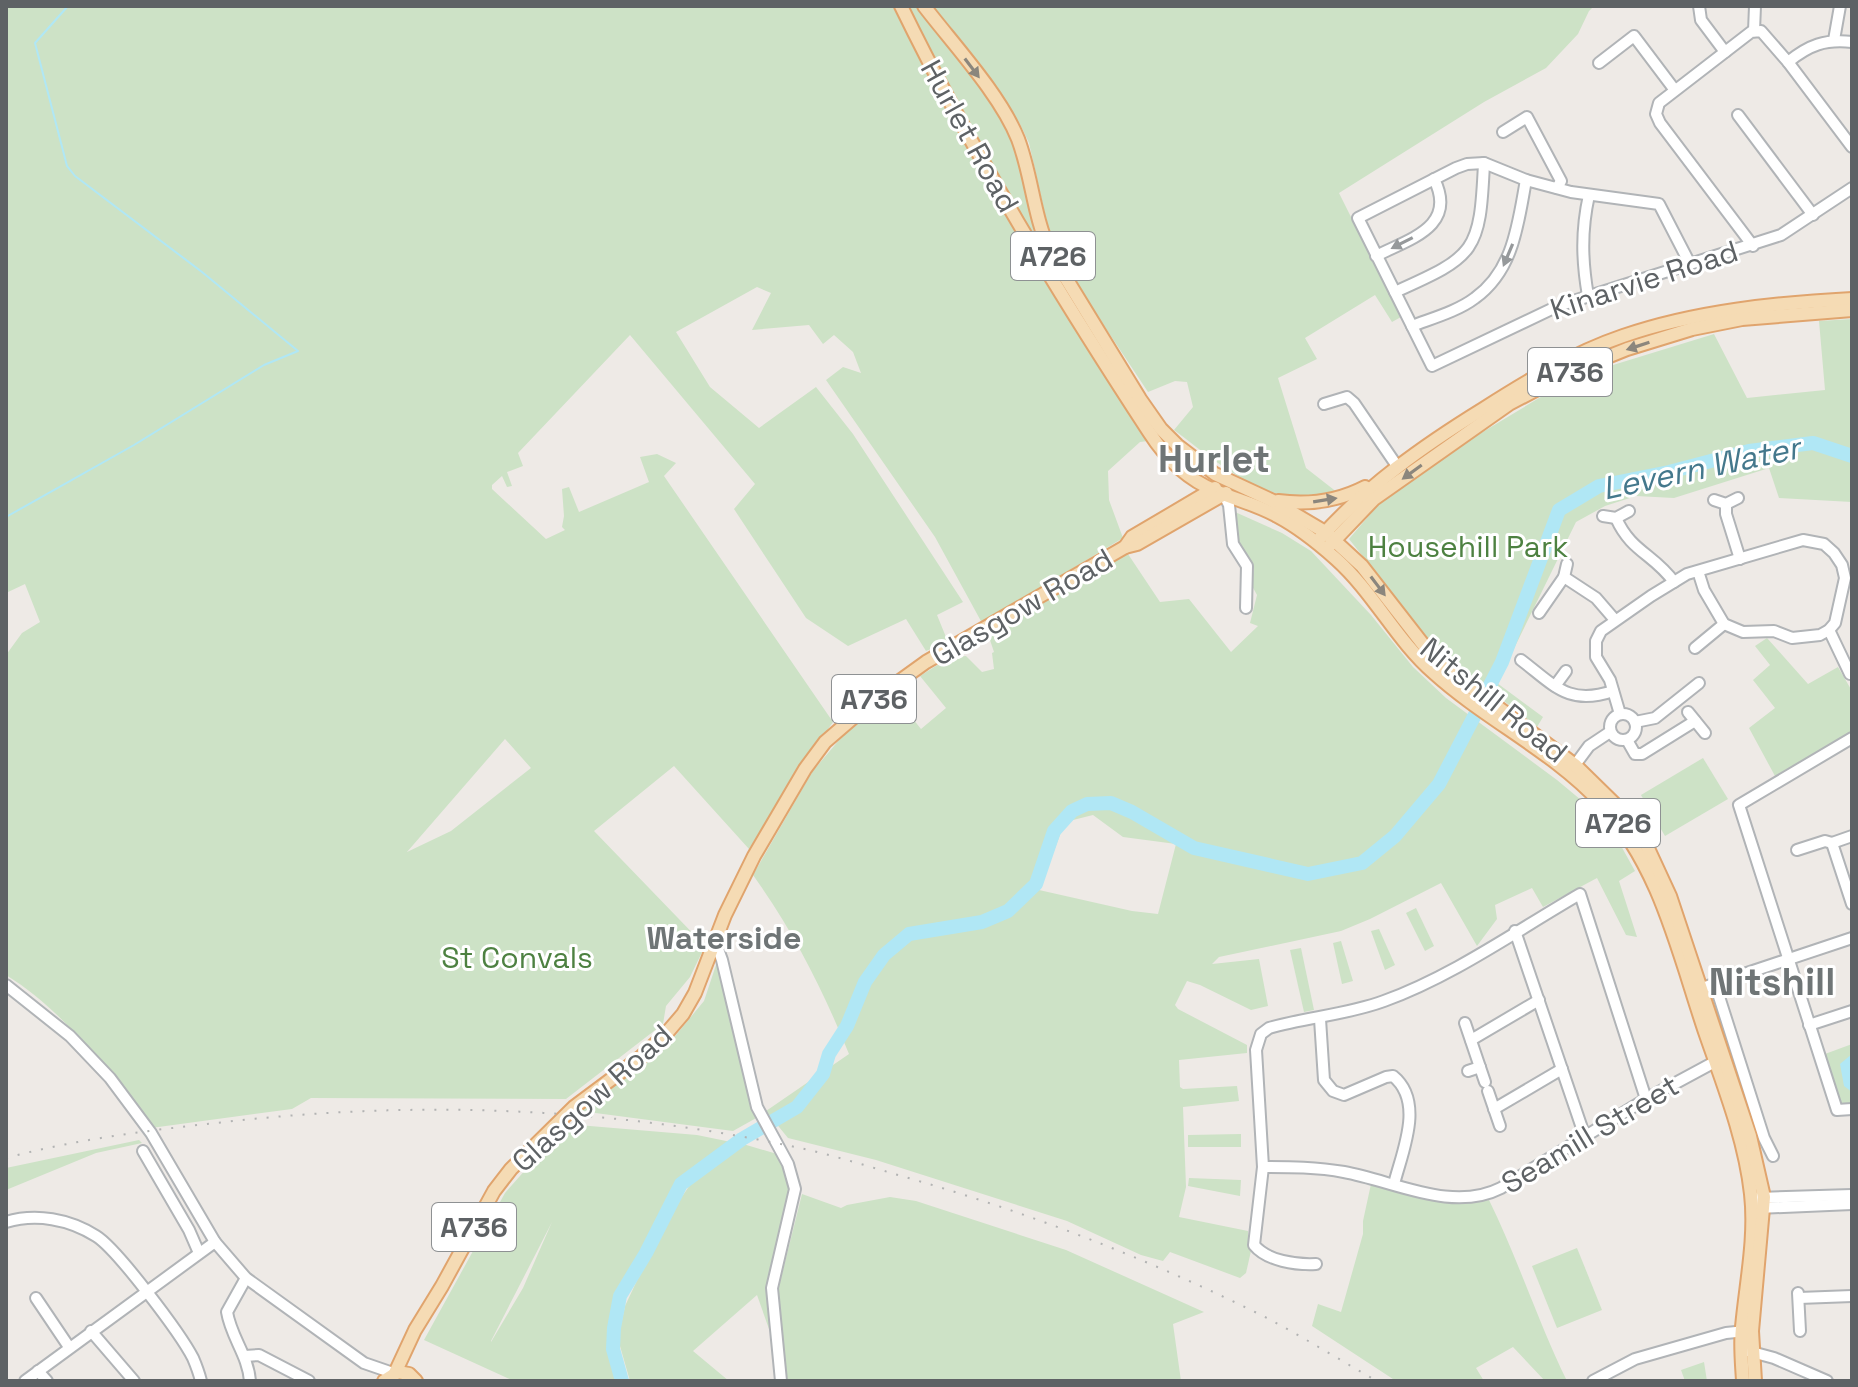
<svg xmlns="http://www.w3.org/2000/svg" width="1858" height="1387" viewBox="0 0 1858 1387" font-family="'Space Grotesk',sans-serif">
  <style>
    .green { fill: #cde2c6; fill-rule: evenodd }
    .water { fill: #b0e7f5 }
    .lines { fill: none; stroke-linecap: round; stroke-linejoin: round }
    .stream { stroke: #b0e7f5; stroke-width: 2 }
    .river { stroke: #b0e7f5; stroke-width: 14 }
    .minor-casing { stroke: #b1b4b7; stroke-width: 14 }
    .major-casing { stroke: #e0a46d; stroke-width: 16 }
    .minor { stroke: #fff; stroke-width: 10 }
    .major { stroke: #f5dbb4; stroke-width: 12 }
    .rail { stroke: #b2b3b3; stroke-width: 2; stroke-dasharray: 2 10; stroke-linecap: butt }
    .oneway { fill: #8b867d }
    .oneway2 { fill: #96999b }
    .labels { text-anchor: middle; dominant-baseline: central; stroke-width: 6; stroke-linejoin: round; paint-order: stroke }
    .shield { fill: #fff; stroke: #8e9193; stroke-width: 2 }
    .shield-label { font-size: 28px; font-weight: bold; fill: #5e6265 }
    .street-label { font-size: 30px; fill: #5e6265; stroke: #fff }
    .park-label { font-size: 30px; fill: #4d8141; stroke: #fff }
    .water-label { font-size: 32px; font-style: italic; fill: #44788c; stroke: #fff }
    .neighbourhood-label { font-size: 32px; font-weight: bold; fill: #6f7576; stroke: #fff }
    .district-label { font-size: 38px; font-weight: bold; fill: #6f7576; stroke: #fff }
  </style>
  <rect width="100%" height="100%" fill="#eeeae6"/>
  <g class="green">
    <path d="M6,6h890l252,435 -8,1 -32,29 1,29 14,38 -141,85 -47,-86 -109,-157 17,-13 18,6 -8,-21 -19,-17 -11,9 -14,-19 -57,5 19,-37 -14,-6 -81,45 34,55 49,41 57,-41 37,47 110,168 -26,13 11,27 -22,9 -20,-32 -58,27 -42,-28 -72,-109 21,-25 -125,-149 -112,118 5,13 -16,6 5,14 -5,1 -5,-11 -10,9v4l54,50 19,-9 -3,-3 2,-11 -2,-27 7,-2 10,25 70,-30 -9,-25 17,-3 19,9 -12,13 169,246 -32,45 -52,82 -75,-83 -80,65 111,115 -15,31 -24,29 -3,18 -97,75 -255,-1 -19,11 -141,19c-42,-56 -85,-116 -145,-153v-320l16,-22 18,-11 -15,-38 -19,9zM505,739l26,29 -80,63 -44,21z"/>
    <path d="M908,6h9c34,42 77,85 98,136 11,28 14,61 19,91l-3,3 -67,-119z"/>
    <path d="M933,6h661l-5,5 -11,23 -32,34 -62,34 -145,91 62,124 -9,5 -17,-27 -70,43 12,21 -39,19 28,90 32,25c-19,1 -45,6 -63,0 -38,-12 -70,-40 -101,-63l19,-23 -6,-25 -12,-1 -27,11 -73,-110 -24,-41 -22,-98 -9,-19z"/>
    <path d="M1852,319v183l-73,-4 -10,-30 -95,30 -38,-2 -31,10 -29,16 -79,161 46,34 -6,10 -102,-80 -86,-108 29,-34 83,-60 113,-68 140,-43 33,64 78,-8 -6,-69z"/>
    <path d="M1235,512l47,21 29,18 60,64 42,52 33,31 111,82 36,30 27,34 15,27 -16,10 18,56 -11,-2 -29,-57 -54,29 -11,-19 -37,17 2,14 -20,27 -36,-63 -71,36 -29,12 -122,26 -7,7 47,-5 9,47 -17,4 -51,-25 -13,-4 -12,24 3,4 69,36v8l-68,7 1,27 3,2 54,-3 2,15 -56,6 3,80 -7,30 69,14v16l3,4 -5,22 -6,5 -70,-26 -7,9 -22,-6 -74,-34 -191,-61 -88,-22 -22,-27 83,-57c-27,-66 -54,-120 -96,-179l59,-103 39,-46 42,-32 28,35 25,-21 -26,-32 30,-19 16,-1 16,16 12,-3 -2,-16 2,-1 -6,-18 84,-51 56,-29 32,48 29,-3 42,53 27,-26 -8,-3 7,-28 -6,-11 3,-15c-15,-22 -22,-30 -19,-57zM1093,815l30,22 53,7 -18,70 -26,-3 -93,-21 26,-68z"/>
    <path d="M1767,638l41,46 30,-17 14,24v40l-77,45 -26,-48 26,-20 -22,-28 17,-15 -15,-19z"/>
    <path d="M1703,758l25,41 -63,37 -24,-41z"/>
    <path d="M1416,908l18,38 -9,5 -19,-38z"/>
    <path d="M1379,929l16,36 -10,5 -14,-39z"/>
    <path d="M1341,941l12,40 -11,3 -9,-41z"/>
    <path d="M1301,948l13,62 -10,2 -14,-62z"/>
    <path d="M717,962l41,155 -25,14 -153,-20 96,-76 28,-34z"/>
    <path d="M1852,1044v61l-12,-2 -15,-49z"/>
    <path d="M566,1124l131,11 34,7 -49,37 -26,43 -16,31 -28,61 -4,37 9,30h-103l-90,-41 81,-147zM552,1222l-29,66 -32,54v-1z"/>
    <path d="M1241,1134v13h-53v-12z"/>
    <path d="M139,1140l3,3 -46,10 -90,37v-22z"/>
    <path d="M743,1144l34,10 8,15 6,25 -25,95 9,57 -18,-51 -64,56 36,30h-99l-12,-42 7,-33 40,-85 25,-36z"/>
    <path d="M1189,1178l52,2 -1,16 -52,-10z"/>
    <path d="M1371,1184c41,11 75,26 118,16 29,59 49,122 78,181h-22l-32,-34 -37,21 8,13h-88l-84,-55 6,-22 23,8 22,-78v-13z"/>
    <path d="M802,1194l39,14 6,-3 43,-8 26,4 150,49 138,62 -31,12 8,57h-394l-11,-83z"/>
    <path d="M1577,1248l25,62 -45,18 -25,-62z"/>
    <path d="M1704,1362l3,19h-22l-4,-11z"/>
  </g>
  <path class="water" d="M1852,1054v38l-8,-6 -4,-22z"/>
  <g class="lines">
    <path class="stream" d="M6,517l128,-72 130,-80 34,-14 -96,-79 -127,-96 -8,-10 -32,-123 33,-37"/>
    <g class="river">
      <path d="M1486,693l16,-31 57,-152 40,-24 70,-14 80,-21 64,-8 39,13"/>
      <path d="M622,1381l-9,-32 1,-21 6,-32 26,-43 35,-69 61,-45 55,-32 26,-33 6,-20 18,-28 18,-44 19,-27 25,-21 73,-12 26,-11 28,-27 18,-53 18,-20 15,-7 24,-1 21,9 62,36 114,26 54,-11 33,-27 44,-52 38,-73"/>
    </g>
    <g class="minor-casing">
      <g id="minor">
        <path d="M1699,6l2,14 24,32"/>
        <path d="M1754,31l1,-25"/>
        <path d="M1834,40l6,-34"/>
        <path d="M1788,62c21,-17 37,-23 64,-20"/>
        <path d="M1599,63l35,-27 40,53"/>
        <path d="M1738,115l75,100"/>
        <path d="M1503,132l24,-15 34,64 -4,7"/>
        <path d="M1753,246l-93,-123 -4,-9 3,-11 92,-71 10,-1 27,31 64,85"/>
        <path d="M1376,256c33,-17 82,-29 58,-77"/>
        <path d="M1690,264l-31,-60 -88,-12 -45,-12 -42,-17 -17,1 -11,4 -98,50 74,148 126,-60 223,-71 71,-47"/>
        <path d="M1395,292c81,-36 85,-40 89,-129"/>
        <path d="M1588,296c-6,-35 -7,-65 1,-101"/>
        <path d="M1412,326c21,-8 46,-15 63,-28 39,-28 43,-75 51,-118"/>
        <path d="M1324,404l23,-7 7,6 43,63"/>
        <path d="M1224,495l5,10 4,39 14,22 -1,42"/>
        <path d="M1714,500l12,4 12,-6"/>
        <path d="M1726,504v10l14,45"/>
        <path d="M1603,516l13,2 13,-7"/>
        <path d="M1616,518c15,34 38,36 58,64"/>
        <path d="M1564,577l32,21 19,22"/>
        <path d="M1539,613l25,-36 3,-13"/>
        <path d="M1829,630l21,44"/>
        <path d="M1695,648l29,-24"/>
        <path d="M1521,660c34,26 48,46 92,31"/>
        <path d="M1555,686l11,-15"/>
        <path d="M1688,712l17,21"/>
        <circle cx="1623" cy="727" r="13"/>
        <path d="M1620,714l-10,-34 -14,-23v-16l5,-10 50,-35 36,-22 116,-34 21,4 10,9 8,12 3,13 -10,45 -6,7 -9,5 -28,3 -18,-7 -31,1 -19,-8 -20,-34 -6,-19"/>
        <path d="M1635,722l20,-4 44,-35"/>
        <path d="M1852,738l-113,67 98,305 15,-1"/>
        <path d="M1627,740l8,14h7l53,-33"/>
        <path d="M1572,769l17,-23 21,-14"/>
        <path d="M1852,836l-20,7 20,61"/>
        <path d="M1797,850l28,-9 7,2"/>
        <path d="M1515,931l70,206"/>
        <path d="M715,941l7,19 35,147 31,57 7,25 -23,99 9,93"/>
        <path d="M1715,984l49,154 9,18"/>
        <path d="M6,985l64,51 40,42 41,55 64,109 31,36 118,85 29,10"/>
        <path d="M1693,991l159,-53"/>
        <path d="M1320,1019l4,61 9,11 11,4 42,-18 7,-1c32,26 9,76 1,108"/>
        <path d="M1465,1023l20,59"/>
        <path d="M1809,1025l43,-14"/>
        <path d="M1471,1040l68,-40"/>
        <path d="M1468,1071l12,-4"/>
        <path d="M1488,1091l12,35"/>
        <path d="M1494,1109l68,-40"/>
        <path d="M143,1151l46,79 10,23"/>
        <path d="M1263,1167c27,0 54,0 81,5 50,9 108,41 157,16l145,-89 76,-41"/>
        <path d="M1758,1198l94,-3"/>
        <path d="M1758,1208l94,-4"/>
        <path d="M6,1222c30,-9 63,-3 90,14 21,13 84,97 97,122 3,7 6,15 8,23"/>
        <path d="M1316,1264c-20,1 -49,-3 -62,-19l9,-78 -7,-117 5,-16 8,-6c38,-11 77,-13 115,-27 69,-25 132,-70 196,-107l66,205"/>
        <path d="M246,1278l-19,34c4,25 21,43 23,69"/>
        <path d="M1798,1293l2,38"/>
        <path d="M36,1298l33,49"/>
        <path d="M1799,1298l53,-2"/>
        <path d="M91,1331l43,50"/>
        <path d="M1748,1351l26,7 53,23"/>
        <path d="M245,1356l14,-1 50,26"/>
        <path d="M38,1371l9,10"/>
        <path d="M25,1381l190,-139"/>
        <path d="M1593,1381l42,-22 91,-26 20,-2"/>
      </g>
    </g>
    <g class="major-casing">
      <g id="major">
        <path d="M901,6c72,148 158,288 248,426 16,25 39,48 67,59 20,9 42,14 61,25 21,11 41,27 59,43 38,34 60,81 98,114 52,47 119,78 167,130 59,63 77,149 104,229 18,52 40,107 46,162 5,44 -5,89 -9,133 -2,18 0,36 1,54"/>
        <path d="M924,6c29,38 76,88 94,133 14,37 15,75 32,113l90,147 21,30 16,16 38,29 56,26 54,32 37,34 74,95 139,104 48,47 23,32 24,52 80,240 14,61 -12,134 3,50"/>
        <path d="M1278,501c30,4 60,0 87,-14"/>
        <path d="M1321,537c47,-52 102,-91 162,-128 44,-28 90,-56 140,-73 73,-25 153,-33 229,-37"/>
        <path d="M1330,545l44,-46 135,-95 61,-32 57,-23 65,-20 50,-10 110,-9"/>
        <path d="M1125,547l7,-10 83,-49"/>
        <path d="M395,1373l20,-43 27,-44 52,-95 17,-22 63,-62 67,-50 24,-22 18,-21 12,-21 30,-78 29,-59 51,-87 20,-27 51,-44 50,-36 199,-115 12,-3 89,-51"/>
        <path d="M384,1381l14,-9 11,2 7,7"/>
      </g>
    </g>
    <use href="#minor" class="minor"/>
    <use href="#major" class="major"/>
    <path class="rail" d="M6,1158c71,-19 145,-28 219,-36 189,-22 383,-15 570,25 34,7 69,18 103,28 127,36 249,83 367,142 38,20 75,43 112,64"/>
  </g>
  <defs><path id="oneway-solid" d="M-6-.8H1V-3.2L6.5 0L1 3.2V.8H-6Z" transform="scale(2)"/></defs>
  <g class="oneway">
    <use href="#oneway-solid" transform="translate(972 68) rotate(53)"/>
    <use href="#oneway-solid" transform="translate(1638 346) rotate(162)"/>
    <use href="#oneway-solid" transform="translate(1412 472) rotate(144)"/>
    <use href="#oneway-solid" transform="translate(1325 500) rotate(-9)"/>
    <use href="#oneway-solid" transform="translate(1378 586) rotate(53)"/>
  </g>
  <g class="oneway2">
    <use href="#oneway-solid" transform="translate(1402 243) rotate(153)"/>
    <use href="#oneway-solid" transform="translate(1508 255) rotate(113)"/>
  </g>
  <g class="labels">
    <g class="shield">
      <rect x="1011" y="232" width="84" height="48" rx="6"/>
      <rect x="1528" y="348" width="84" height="48" rx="6"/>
      <rect x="832" y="675" width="84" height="48" rx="6"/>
      <rect x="1576" y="799" width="84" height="48" rx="6"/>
      <rect x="432" y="1203" width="84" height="48" rx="6"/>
    </g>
    <g class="shield-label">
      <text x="1053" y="256">A726</text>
      <text x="1570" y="372">A736</text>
      <text x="874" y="699">A736</text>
      <text x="1618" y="823">A726</text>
      <text x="474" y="1227">A736</text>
    </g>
    <g class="street-label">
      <text transform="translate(970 136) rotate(61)">Hurlet Road</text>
      <text transform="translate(1644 280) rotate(-18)">Kinarvie Road</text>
      <text transform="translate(1022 607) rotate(-30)">Glasgow Road</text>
      <text transform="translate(1494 700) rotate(39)">Nitshill Road</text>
      <text transform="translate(592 1098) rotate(-42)">Glasgow Road</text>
      <text transform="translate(1590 1134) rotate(-31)">Seamill Street</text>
    </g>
    <g class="park-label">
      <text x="1468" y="546">Househill Park</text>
      <text x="517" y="957">St Convals</text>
    </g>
    <g class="water-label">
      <text transform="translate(1701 468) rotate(-12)">Levern Water</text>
    </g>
    <g class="neighbourhood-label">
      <text x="724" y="938">Waterside</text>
    </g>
    <g class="district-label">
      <text x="1214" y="459">Hurlet</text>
      <text x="1772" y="982">Nitshill</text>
    </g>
  </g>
  <rect width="1858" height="1387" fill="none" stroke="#5e6265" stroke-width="16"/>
</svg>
